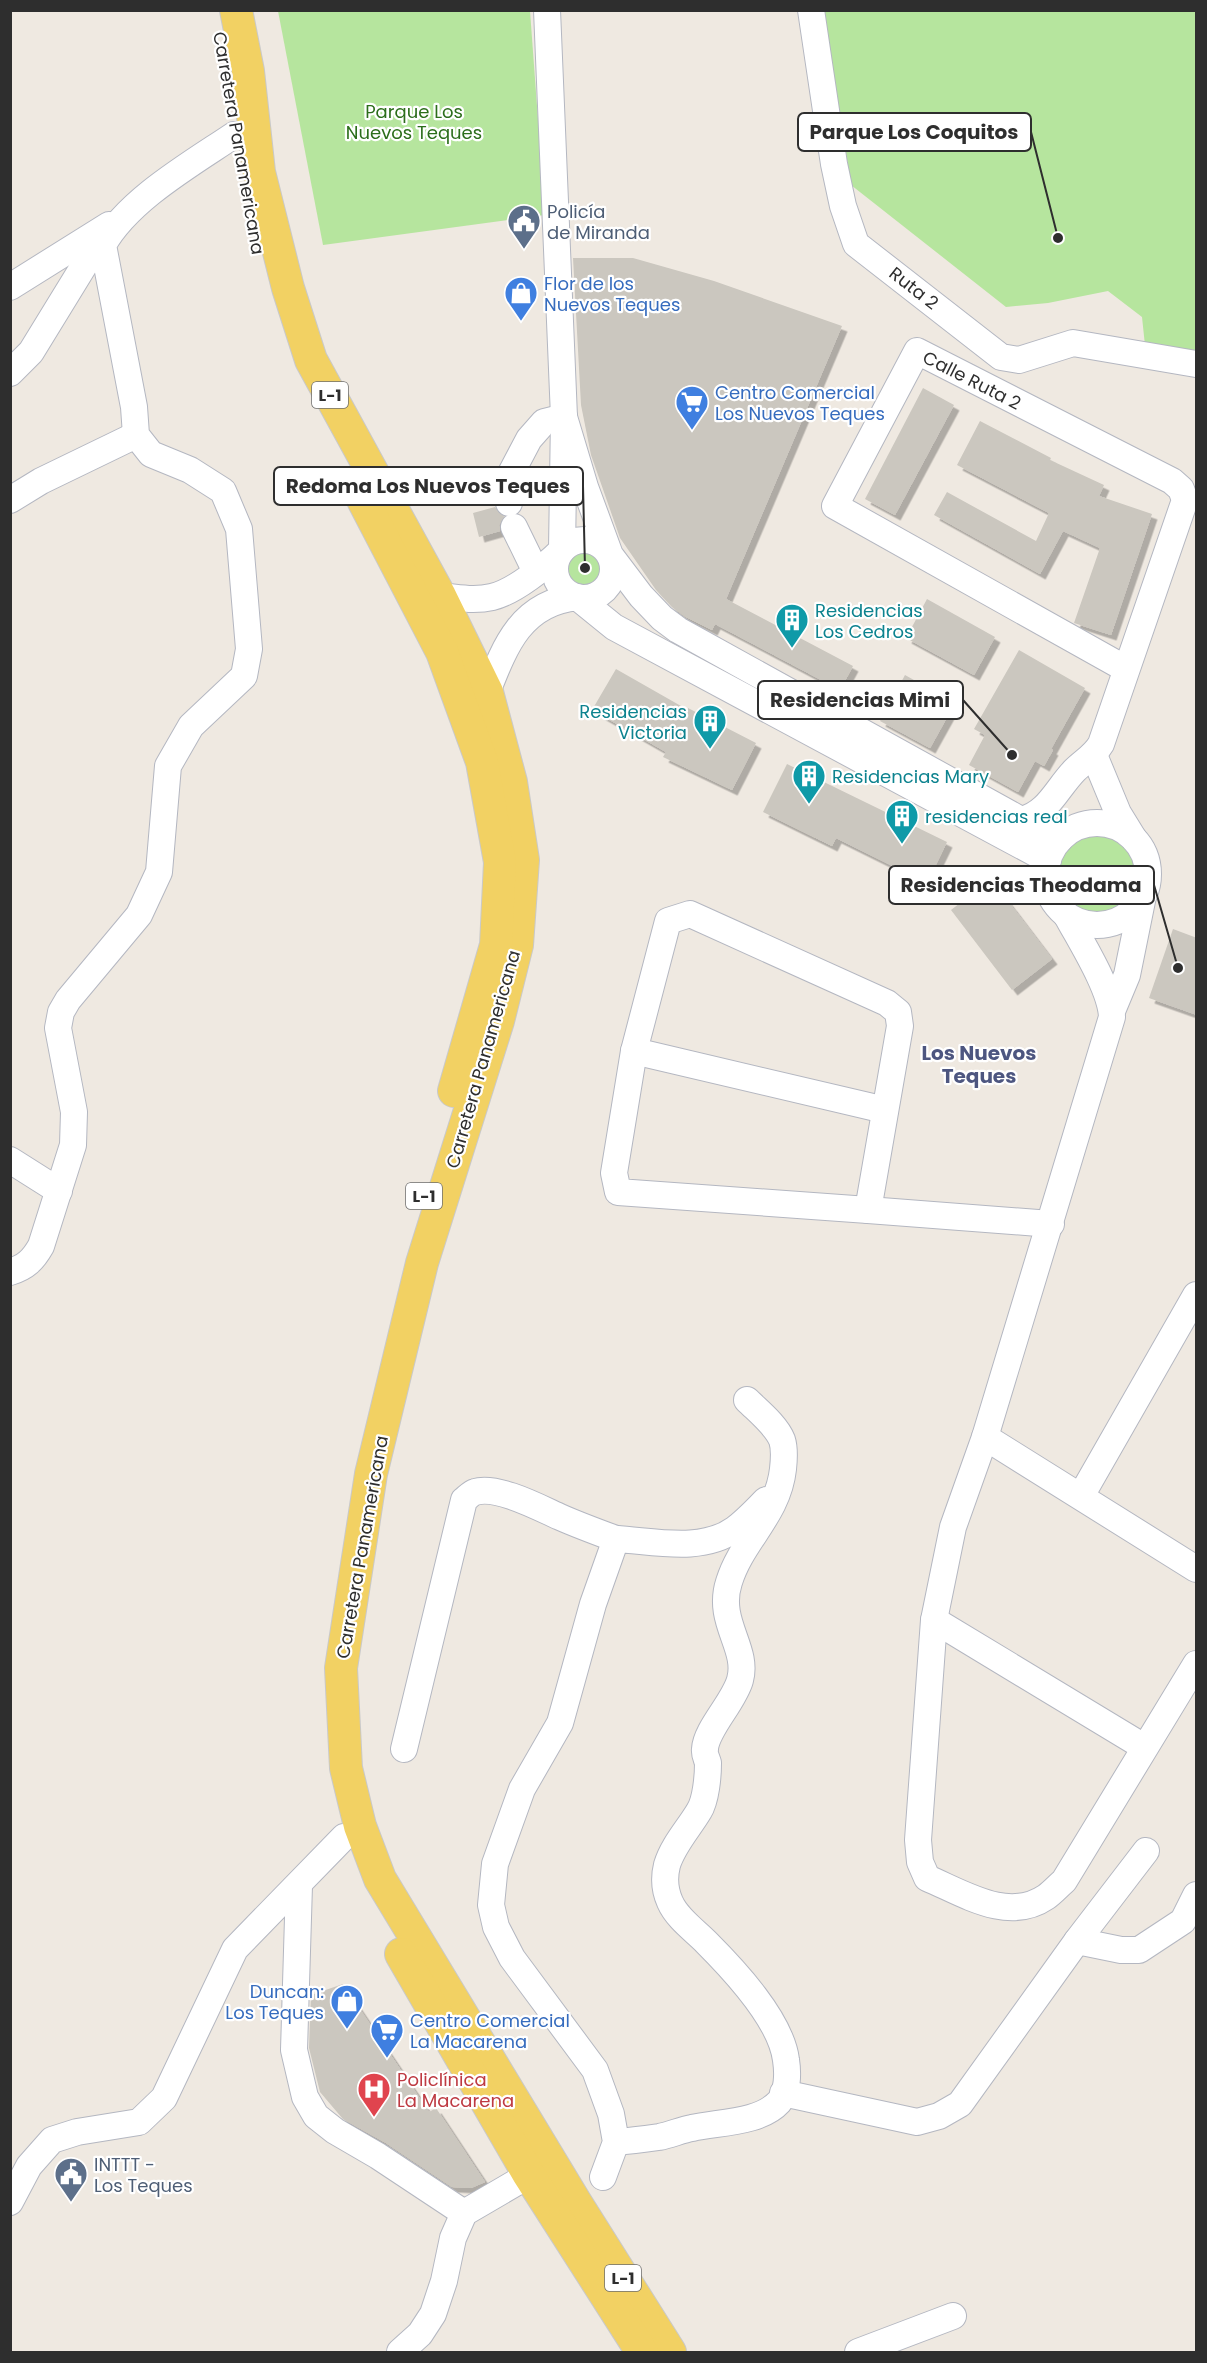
<svg xmlns="http://www.w3.org/2000/svg" width="1207" height="2363" viewBox="0 0 1207 2363" font-family="Poppins,sans-serif">
  <style>
    .green { fill: #b6e59e }
    .building { fill: #cbc7bf; filter: url(#shadow) }
    .lines { fill: none; stroke-linecap: round; stroke-linejoin: round }
    .minor-casing { stroke: #b4b7c1; stroke-width: 28 }
    .major-casing { stroke: #c9c9c9; stroke-width: 34 }
    .minor { stroke: #fff; stroke-width: 26 }
    .major { stroke: #f2d163; stroke-width: 32 }
    .labels { text-anchor: middle; dominant-baseline: central; stroke-width: 4.5; stroke-linejoin: round; paint-order: stroke }
    .shield { fill: #fff; stroke: #6d6d6d; stroke-width: 1.5 }
    .shield-label { font-size: 16px; font-weight: bold; fill: #2e2e2e }
    .park-label { font-size: 18px; fill: #2c6e1b; stroke: #fff }
    .street-label { font-size: 18px; fill: #2e2e2e; stroke: #fff }
    .service-label { font-size: 18px; fill: #4e5e75; stroke: #fff; text-anchor: start }
    .shop-label { font-size: 18px; fill: #366cbe; stroke: #fff; text-anchor: start }
    .culture-label { font-size: 18px; fill: #0d838f; stroke: #fff; text-anchor: start }
    .health-label { font-size: 18px; fill: #be3a42; stroke: #fff; text-anchor: start }
    .neighbourhood-label { font-size: 20px; font-weight: bold; fill: #4d5680; stroke: #fff }
    .leader { fill: none; stroke: #2e2e2e; stroke-width: 2 }
    .callout-dot { fill: #2e2e2e; stroke: #fff; stroke-width: 2 }
    .callout { fill: #fff; stroke: #2e2e2e; stroke-width: 2 }
    .callout-label { font-size: 20px; text-anchor: middle; font-weight: bold; fill: #2e2e2e }
  </style>
  <defs>
    <filter id="shadow"><feDropShadow dx="5.5" dy="5.5" stdDeviation="0" flood-color="#0004"/></filter>
  </defs>
  <rect width="100%" height="100%" fill="#efe9e1"/>
  <g class="green">
    <path d="M278,11h252l15,204 -222,30z"/>
    <path d="M824,11h372v348l-50,-4 -4,-38 -34,-26 -60,12 -42,4 -155,-122z"/>
    <circle cx="585" cy="569" r="17"/>
    <path d="M1102,827c20,5 33,14 41,32 4,9 4,18 2,27 -15,61 -106,44 -96,-17 1,-10 7,-21 11,-30l27,-11z"/>
  </g>
  <g class="building">
    <path d="M573,258h60l81,23 128,45 -116,273 127,67 -13,24 -125,-66 -3,6 -26,-13 -14,-10 -16,-17 -36,-52 -29,-83 -10,-50z"/>
    <path d="M923,388l31,17 -59,110 -30,-16z"/>
    <path d="M980,421l71,37 -1,2 54,25 -5,11 53,18 -41,121 -37,-12 26,-75 -37,-17 -23,43 -106,-59 13,-23 89,49 13,-28 -92,-48z"/>
    <path d="M495,507l9,10 -5,8 1,6 -21,6 -6,-24z"/>
    <path d="M927,599l68,38 -21,38 -68,-37z"/>
    <path d="M1019,650l66,38 -34,61 2,1 -9,16 -9,-5 -17,31 -49,-27 16,-30 -11,-6z"/>
    <path d="M616,669l72,41v-2l68,35 -24,47 -69,-33 3,-5 -74,-42z"/>
    <path d="M905,675l50,28 -25,45 -50,-27z"/>
    <path d="M787,764l160,78 -20,41 -91,-45 -4,8 -69,-34z"/>
    <path d="M991,879l61,80 -40,31 -61,-80z"/>
    <path d="M1173,929l24,9v77l-48,-17z"/>
    <path d="M343,1984l86,128 7,-4 49,74 -14,6 -19,-1 -66,-44 -43,-24 -23,-27 -11,-44 2,-53z"/>
  </g>
  <g class="lines">
    <g class="minor-casing">
      <g id="minor">
        <path d="M811,10l23,154 9,42 13,38 145,113 18,3 54,-17 123,21"/>
        <path d="M10,287l99,-62"/>
        <path d="M10,373l21,-21 54,-88 18,-19"/>
        <path d="M564,417l21,70 25,68 31,41 21,22 16,12 343,190 39,19"/>
        <path d="M10,500l31,-19 95,-46"/>
        <path d="M509,503l1,-28 19,-36 15,-17 20,-5"/>
        <path d="M514,527l22,45"/>
        <circle cx="584" cy="569" r="29"/>
        <path d="M440,596c17,2 35,5 52,1 22,-5 54,-31 70,-47l2,-133 -17,-407"/>
        <path d="M487,692c18,-46 34,-89 90,-95l37,30 434,233"/>
        <path d="M1094,755l24,58 16,26"/>
        <path d="M1021,820c27,-6 36,-32 54,-50 9,-9 19,-14 26,-26l84,-244 -4,-11 -9,-8 -255,-130 -82,155 291,163"/>
        <circle cx="1097" cy="874" r="51"/>
        <path d="M690,914l197,89 11,9 2,14 -32,184 -250,-18 -4,-19 20,-122 34,-130z"/>
        <path d="M1067,916c14,26 44,73 45,101l-127,420 -32,90 -19,93 -16,220 2,22 7,16c36,15 81,45 119,19 7,-5 12,-11 18,-16l132,-217"/>
        <path d="M1112,1011l15,-36 16,-79"/>
        <path d="M634,1051l251,59"/>
        <path d="M10,1160l49,31"/>
        <path d="M868,1210l183,14"/>
        <path d="M10,1272c16,-5 23,-12 31,-26l32,-101 1,-33 -16,-84 3,-16 7,-12 71,-85 20,-43 9,-106 23,-40 53,-50 5,-27 -10,-120 -16,-38 -33,-21 -39,-16 -15,-19 -2,-28 -31,-162c25,-45 88,-81 131,-110"/>
        <path d="M985,1437l211,132"/>
        <path d="M1081,1496l115,-201"/>
        <path d="M934,1620l210,127"/>
        <path d="M404,1749l60,-249c3,-2 7,-7 11,-8 22,-7 65,16 85,25 18,8 37,15 56,22"/>
        <path d="M299,1885l-5,165 11,47 11,19 19,15 43,25 86,57"/>
        <path d="M1077,1941l44,9h18l44,-29 13,-26"/>
        <path d="M783,2093l134,29 22,-6 21,-12 117,-163 69,-90"/>
        <path d="M616,2142c14,-1 29,-3 43,-5 11,-2 22,-7 33,-9 26,-6 68,-5 87,-26 9,-10 9,-29 7,-42 -5,-40 -52,-90 -80,-118 -12,-12 -29,-24 -36,-40 -5,-11 -6,-25 -3,-37 6,-20 22,-37 32,-54 7,-11 9,-35 9,-48 -1,-4 -4,-9 -3,-14 1,-20 29,-47 35,-69 9,-32 -24,-58 -11,-98 13,-42 49,-67 54,-113 1,-9 2,-20 -1,-29 -6,-15 -24,-29 -35,-40"/>
        <path d="M603,2177l13,-35 -5,-28 -16,-44 -83,-112 -16,-31 -5,-22 4,-41 27,-75 38,-66 33,-119 23,-65c38,2 86,14 119,-10 11,-8 21,-19 31,-29"/>
        <path d="M10,2202l19,-36 23,-26 25,-8 62,-10 25,-24 71,-149 109,-112"/>
        <path d="M400,2352l20,-18 13,-20 11,-33 9,-43 11,-25 65,-38"/>
        <path d="M858,2352l95,-36"/>
      </g>
    </g>
    <g class="major-casing">
      <g id="major">
        <path d="M236,10l12,61 11,101 29,116 23,72 129,236 47,96 24,90 12,78 -6,85 -19,76 -76,242 -51,211 -30,194 5,100 14,58 20,53 196,324 94,149"/>
        <path d="M363,500l79,152 40,110 18,100 -4,83 -42,146"/>
        <path d="M401,1954l128,221 113,177"/>
      </g>
    </g>
    <use href="#minor" class="minor"/>
    <use href="#major" class="major"/>
  </g>
  <defs>
    <g id="civic-pin" transform="scale(1.725)"><path d="M0 17L-7.5 6A9.5 9.5 0 1 1 7.5 6Z" fill="#5c6f8a" stroke="#fff"/><path d="M-.6-6.5H3V-4.5H.6V-3L4-1V1h2V6H-6V1h2V-1L-.6-3ZM-1.2 2.5V6h2.4V2.5Z" fill="#fff"/></g>
    <g id="shop-pin" transform="scale(1.725)"><path d="M0 17L-7.5 6A9.5 9.5 0 1 1 7.5 6Z" fill="#3f7fe0" stroke="#fff"/><path d="M-5-2.5h2.3a2.7 3.5 0 0 1 5.4 0H5L5.5 6h-11ZM-1.5-2.5h3a1.5 2.3 0 0 0-3 0Z" fill="#fff"/></g>
    <g id="supermarket-pin" transform="scale(1.725)"><path d="M0 17L-7.5 6A9.5 9.5 0 1 1 7.5 6Z" fill="#3f7fe0" stroke="#fff"/><path d="M-6-5.5h2.5l.6 2H6L4.5 2H-2.5L-4.4-4H-6ZM-1.5 3.2a1.3 1.3 0 1 0 .1 0ZM3 3.2a1.3 1.3 0 1 0 .1 0Z" fill="#fff"/></g>
    <g id="building-pin" transform="scale(1.725)"><path d="M0 17L-7.5 6A9.5 9.5 0 1 1 7.5 6Z" fill="#0f9aa8" stroke="#fff"/><path d="M-4-6H4V6H1V3H-1V6H-4ZM-2.5-4.3h1.7v1.8h-1.7ZM.8-4.3h1.7v1.8H.8ZM-2.5-1h1.7V.8h-1.7ZM.8-1h1.7V.8H.8Z" fill="#fff"/></g>
    <g id="hospital-pin" transform="scale(1.725)"><path d="M0 17L-7.5 6A9.5 9.5 0 1 1 7.5 6Z" fill="#e0444e" stroke="#fff"/><path d="M-5-5h3v3.5h4V-5h3V5h-3V1.5h-4V5h-3Z" fill="#fff"/></g>
  </defs>
  <g fill-rule="evenodd">
    <use href="#civic-pin" x="524" y="221"/>
    <use href="#shop-pin" x="521" y="293"/>
    <use href="#supermarket-pin" x="692" y="402"/>
    <use href="#building-pin" x="792" y="620"/>
    <use href="#building-pin" x="710" y="721"/>
    <use href="#building-pin" x="809" y="776"/>
    <use href="#building-pin" x="902" y="816"/>
    <use href="#shop-pin" x="347" y="2001"/>
    <use href="#supermarket-pin" x="387" y="2030"/>
    <use href="#hospital-pin" x="374" y="2089"/>
    <use href="#civic-pin" x="71" y="2174"/>
  </g>
  <g class="labels">
    <g class="shield">
      <rect x="312" y="382" width="36" height="26" rx="4.5"/>
      <rect x="406" y="1183" width="36" height="26" rx="4.5"/>
      <rect x="605" y="2265" width="36" height="26" rx="4.5"/>
    </g>
    <g class="shield-label">
      <text x="330" y="395">L-1</text>
      <text x="424" y="1196">L-1</text>
      <text x="623" y="2278">L-1</text>
    </g>
    <g class="park-label">
      <text x="414" y="111">Parque Los<tspan x="414" dy="21">Nuevos Teques</tspan></text>
    </g>
    <g class="street-label">
      <text transform="translate(239 143) rotate(80)">Carretera Panamericana</text>
      <text transform="translate(914 288) rotate(38)">Ruta 2</text>
      <text transform="translate(972 380) rotate(27)">Calle Ruta 2</text>
      <text transform="translate(483 1059) rotate(-74)">Carretera Panamericana</text>
      <text transform="translate(362 1547) rotate(-80)">Carretera Panamericana</text>
    </g>
    <g class="service-label">
      <text x="547" y="211">Policía<tspan x="547" dy="21">de Miranda</tspan></text>
      <text x="94" y="2164">INTTT -<tspan x="94" dy="21">Los Teques</tspan></text>
    </g>
    <g class="shop-label">
      <text x="544" y="283">Flor de los<tspan x="544" dy="21">Nuevos Teques</tspan></text>
      <text x="715" y="392">Centro Comercial<tspan x="715" dy="21">Los Nuevos Teques</tspan></text>
      <text x="324" y="1991" text-anchor="end">Duncan:<tspan x="324" dy="21">Los Teques</tspan></text>
      <text x="410" y="2020">Centro Comercial<tspan x="410" dy="21">La Macarena</tspan></text>
    </g>
    <g class="culture-label">
      <text x="815" y="610">Residencias<tspan x="815" dy="21">Los Cedros</tspan></text>
      <text x="687" y="711" text-anchor="end">Residencias<tspan x="687" dy="21">Victoria</tspan></text>
      <text x="832" y="776">Residencias Mary</text>
      <text x="925" y="816">residencias real</text>
    </g>
    <g class="health-label">
      <text x="397" y="2079">Policlínica<tspan x="397" dy="21">La Macarena</tspan></text>
    </g>
    <g class="neighbourhood-label">
      <text x="979" y="1053">Los Nuevos<tspan x="979" dy="23">Teques</tspan></text>
    </g>
  </g>
  <path class="leader" d="M1058 238L1031 132M585 568L583 486M1012 755L963 700M1178 968L1154 885"/>
  <g class="callout-dot">
    <circle cx="1058" cy="238" r="6"/>
    <circle cx="585" cy="568" r="6"/>
    <circle cx="1012" cy="755" r="6"/>
    <circle cx="1178" cy="968" r="6"/>
  </g>
  <g class="callout">
    <rect x="798" y="113" width="233" height="38" rx="6"/>
    <rect x="274" y="467" width="309" height="38" rx="6"/>
    <rect x="758" y="681" width="205" height="38" rx="6"/>
    <rect x="889" y="866" width="265" height="38" rx="6"/>
  </g>
  <g class="callout-label">
    <text x="914" y="139">Parque Los Coquitos</text>
    <text x="428" y="493">Redoma Los Nuevos Teques</text>
    <text x="860" y="707">Residencias Mimi</text>
    <text x="1021" y="892">Residencias Theodama</text>
  </g>
  <rect width="1207" height="2363" fill="none" stroke="#2e2e2e" stroke-width="24"/>
</svg>
